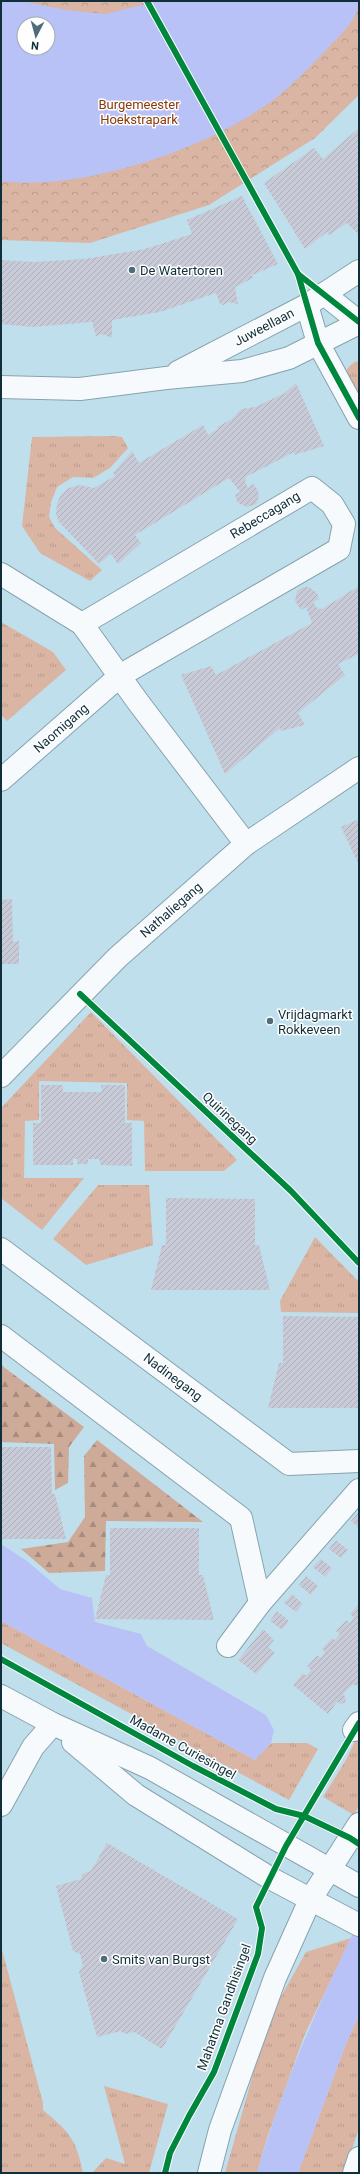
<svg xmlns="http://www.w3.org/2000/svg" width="360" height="2174" viewBox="0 0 360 2174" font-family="Roboto,sans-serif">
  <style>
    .grass { fill: url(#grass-tufts) }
    .forest { fill: url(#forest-firs) }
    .park { fill: url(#park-crowns); fill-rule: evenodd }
    .water { fill: #b9c2f7; fill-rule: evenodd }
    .building { fill: url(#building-hatch) }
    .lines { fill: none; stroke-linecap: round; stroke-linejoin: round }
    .minor-casing { stroke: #87a3ae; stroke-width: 24 }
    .minor { stroke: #f6fafc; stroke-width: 22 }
    .cycleway-casing { stroke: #fefefe; stroke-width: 8 }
    .cycleway { stroke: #00873e; stroke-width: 6 }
    .poi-dot { fill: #4e6d78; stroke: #fefefe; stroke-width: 1.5 }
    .labels { text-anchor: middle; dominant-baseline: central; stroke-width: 3; stroke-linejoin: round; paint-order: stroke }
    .park-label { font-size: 13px; fill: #8b3908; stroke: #fefefe }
    .poi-label { font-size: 13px; fill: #102f3a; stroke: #fefefe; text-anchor: start }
    .street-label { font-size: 13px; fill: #102f3a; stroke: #fefefe }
  </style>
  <defs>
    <pattern id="grass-tufts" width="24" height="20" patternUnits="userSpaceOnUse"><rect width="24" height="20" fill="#dab5a4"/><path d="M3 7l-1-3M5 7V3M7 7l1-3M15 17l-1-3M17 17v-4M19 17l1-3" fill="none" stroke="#ba9c8e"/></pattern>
    <pattern id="forest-firs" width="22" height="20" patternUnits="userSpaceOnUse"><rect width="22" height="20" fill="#ceaa99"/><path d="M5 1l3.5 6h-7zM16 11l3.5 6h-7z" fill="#a68b7e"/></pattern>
    <pattern id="park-crowns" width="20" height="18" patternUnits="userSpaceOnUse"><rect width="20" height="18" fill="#dab5a4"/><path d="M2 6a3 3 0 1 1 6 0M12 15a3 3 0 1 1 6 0" fill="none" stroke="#ba9c8e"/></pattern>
    <pattern id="building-hatch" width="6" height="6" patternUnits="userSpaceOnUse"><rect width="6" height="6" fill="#c8cbd7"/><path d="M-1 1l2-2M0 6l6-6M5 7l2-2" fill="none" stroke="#abafb9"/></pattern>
  </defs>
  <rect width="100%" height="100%" fill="#c0dfec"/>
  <g class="grass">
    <path d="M356,361l3,2v44c-10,-16 -25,-32 -3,-46z"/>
    <path d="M113,436l9,1 6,11 -18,20 -17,10 -20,-1 -16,10 -6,15 -2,15 6,11 47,42 -12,11 -50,-28 -18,-27 10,-89z"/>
    <path d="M1,622l52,30 13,18 -59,51 -6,-6z"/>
    <path d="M91,1012l146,148 -13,11h-79l-1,-50 -17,-1v-37l-88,-2v39l-14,1 -1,57h60l-42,52 -41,-32v-90z"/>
    <path d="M98,1185h51l4,60 -67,20 -33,-26z"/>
    <path d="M315,1237l44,45v31l-78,-1 -1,-11z"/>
    <path d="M1,1621l254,139 16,-17h36l11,6 -29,51 -288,-157z"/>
    <path d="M359,1738v68l-5,9 -31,-18 23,-37 10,-21z"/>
    <path d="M351,1938l-46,96 -38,104 -10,35h-32l44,-155 37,-66z"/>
    <path d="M1,1946l42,157v7c26,22 33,28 40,63h-82z"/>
    <path d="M359,2015v113l-15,45h-46l47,-127z"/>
    <path d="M104,2086l64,18 -19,69h-57l14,-15 19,6z"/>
  </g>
  <g class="forest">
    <path d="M1,1365l83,62 -15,20 -1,36 -13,7 -1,-46 -53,-2z"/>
    <path d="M97,1440l106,82 -97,-1 -1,50 -56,2 -28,-24 47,-7 17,-25 -1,-61z"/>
  </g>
  <path class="park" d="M1,1h358v94l-44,43 -106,67 -119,38 -89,-3zM24,24h24v24h-24z"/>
  <g class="water">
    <path d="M1,1h20l45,9 39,4 54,-13h200c0,18 -21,36 -33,49 -22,23 -44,46 -72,63 -64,41 -177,78 -253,68zM24,24h24v24h-24z"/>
    <path d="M1,1544l26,17 33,28 32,9 3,24 46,12 6,12 119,69 8,15 -3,13 -16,17 -254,-139z"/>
    <path d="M359,1921v94l-14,31 -47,127h-41c25,-87 62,-170 102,-252z"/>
  </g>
  <g class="building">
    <path d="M359,128v107l-12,-12 -18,12 -2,-3 -22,17 -41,-66 50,-35 9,11z"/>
    <path d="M242,196l36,68 -26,11 1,3 -18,9 3,17 -10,-2 -4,3 -4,-1 -4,-11 -56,19 -48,8v18l-10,-4 -6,2 -4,-14 -59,5 -32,-3v-64l33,2 50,-3 61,-10 47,-15 -5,-14z"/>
    <path d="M296,383l28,63 -30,9v-3l-48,25 -1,5 3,6 5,-4 5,6 1,6 -3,8 -9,3 -9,-4 -3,-8 5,-3 -11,-14 -94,57 6,8 -23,21 -7,-10 -12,10 -40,-42 -3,-7 1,-12 4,-8 7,-7 12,-3 14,3 21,-12 -2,-3 19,-22 7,12 64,-38 5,10 10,-6 -1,-2 15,-8 9,-10 14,-2 30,-14z"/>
    <path d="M359,586v68l-21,10 7,11 -47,38 7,12 -24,6 -1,-3 -55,46 -44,-99 30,-9 5,9 96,-52 -6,-16 -5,3 -6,-9 2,-10 6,-4h6l8,6 2,6 -6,3 4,6 5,1z"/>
    <path d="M359,819v46l-18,-38z"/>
    <path d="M12,899l1,43 6,-1v23h-17l-1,11v-75z"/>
    <path d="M41,1085h22v7h39l-1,-7h24v38h7v43l-31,-1 -2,-6h-11v5h-11v-5h-4v6h-40v-42h8z"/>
    <path d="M166,1198l89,1v46h4l11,45h-119l11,-45h4z"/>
    <path d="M283,1316l76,1v91h-91l11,-45h4z"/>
    <path d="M1,1447h50l1,47h3l11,45h-65z"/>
    <path d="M358,1513h1v15l-8,-7z"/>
    <path d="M110,1528h89v47h4l11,45 -119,-1 11,-44h4z"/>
    <path d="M336,1540l12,10 -7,8 -12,-9z"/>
    <path d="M321,1559l11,9 -7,9 -12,-10z"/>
    <path d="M306,1576l12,10 -7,9 -12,-10z"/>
    <path d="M292,1594l11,10 -7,8 -12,-9z"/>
    <path d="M359,1604v81h-7l-9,9 3,4 -1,4 -4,2 -4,-2 -9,12 -35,-29 10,-12 3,3 5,-6 -4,-3 10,-12 4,3 4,-6 -3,-3 10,-11 3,2 5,-6 -4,-3 10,-11 4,3 4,-6 -4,-3z"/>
    <path d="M277,1611l12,10 -7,9 -12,-9z"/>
    <path d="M263,1629l11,11 -6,7 7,6 -19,21 -18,-14z"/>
    <path d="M107,1843l131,76 -76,130 -28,-17 -9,2 -4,-3 -24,6 -18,-65 4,-6 -3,-12 -7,-3 -17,-65 25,-7 1,-5 9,-3z"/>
  </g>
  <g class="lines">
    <g class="minor-casing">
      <g id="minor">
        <path d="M324,294l35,28"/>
        <path d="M307,305l11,38 41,75"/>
        <path d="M178,372l129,-67 52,-34"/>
        <path d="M1,387l79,2 86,-11 76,-7 47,-13 70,-35"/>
        <path d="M1,574l81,50 56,78 108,142"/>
        <path d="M1,780l120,-105 218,-126 5,-25 -12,-20 -20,-16 -230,136"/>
        <path d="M1,1076l117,-119 128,-113 113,-76"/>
        <path d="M1,1249l288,215 70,-3"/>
        <path d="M1,1336l240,182 19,85"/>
        <path d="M228,1646l32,-43 99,-113"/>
        <path d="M1,1696l52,28 97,44 209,118"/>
        <path d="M354,1730l5,-7"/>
        <path d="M73,1742l63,53 134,83 89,47"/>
        <path d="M1,1805l32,-58 20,-23"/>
        <path d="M209,2173l11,-43 55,-152 35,-78 49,-76"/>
        <path d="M354,2173l5,-15"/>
      </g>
    </g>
    <use href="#minor" class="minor"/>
    <g class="cycleway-casing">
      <g id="cycleway">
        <path d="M147,1l151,273 20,69 41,75"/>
        <path d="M298,274l61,48"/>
        <path d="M80,994l211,197 68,72"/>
        <path d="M1,1659l192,107 83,43 28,7 46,22 9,6"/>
        <path d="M165,2173l5,-20 19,-37 25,-44 44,-118 4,-26 -6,-21 30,-61 73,-123"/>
      </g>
    </g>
    <use href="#cycleway" class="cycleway"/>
  </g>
  <g class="poi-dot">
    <circle cx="132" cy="270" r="4"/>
    <circle cx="270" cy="1021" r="4"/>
    <circle cx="104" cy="1959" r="4"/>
  </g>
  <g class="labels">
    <g class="park-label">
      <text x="139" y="104">Burgemeester<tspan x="139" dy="15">Hoekstrapark</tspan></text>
    </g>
    <g class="poi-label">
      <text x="140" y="270">De Watertoren</text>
      <text x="278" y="1014">Vrijdagmarkt<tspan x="278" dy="15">Rokkeveen</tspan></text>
      <text x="112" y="1959">Smits van Burgst</text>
    </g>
    <g class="street-label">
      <text transform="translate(264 327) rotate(-28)">Juweellaan</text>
      <text transform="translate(265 515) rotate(-31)">Rebeccagang</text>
      <text transform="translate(61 728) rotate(-41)">Naomigang</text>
      <text transform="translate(171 910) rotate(-41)">Nathaliegang</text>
      <text transform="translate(230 1118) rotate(43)">Quirinegang</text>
      <text transform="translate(173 1377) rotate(37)">Nadinegang</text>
      <text transform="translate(183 1747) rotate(29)">Madame Curiesingel</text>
      <text transform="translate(224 2007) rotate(-70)">Mahatma Gandhisingel</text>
    </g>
  </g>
  <rect width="360" height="2174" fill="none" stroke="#102f3a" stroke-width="4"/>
  <g transform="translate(36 36) rotate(186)"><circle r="19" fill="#fefefe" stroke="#9fabb0"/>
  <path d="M0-3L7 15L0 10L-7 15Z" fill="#4e6d78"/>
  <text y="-6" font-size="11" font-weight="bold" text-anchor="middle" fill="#102f3a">N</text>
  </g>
</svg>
